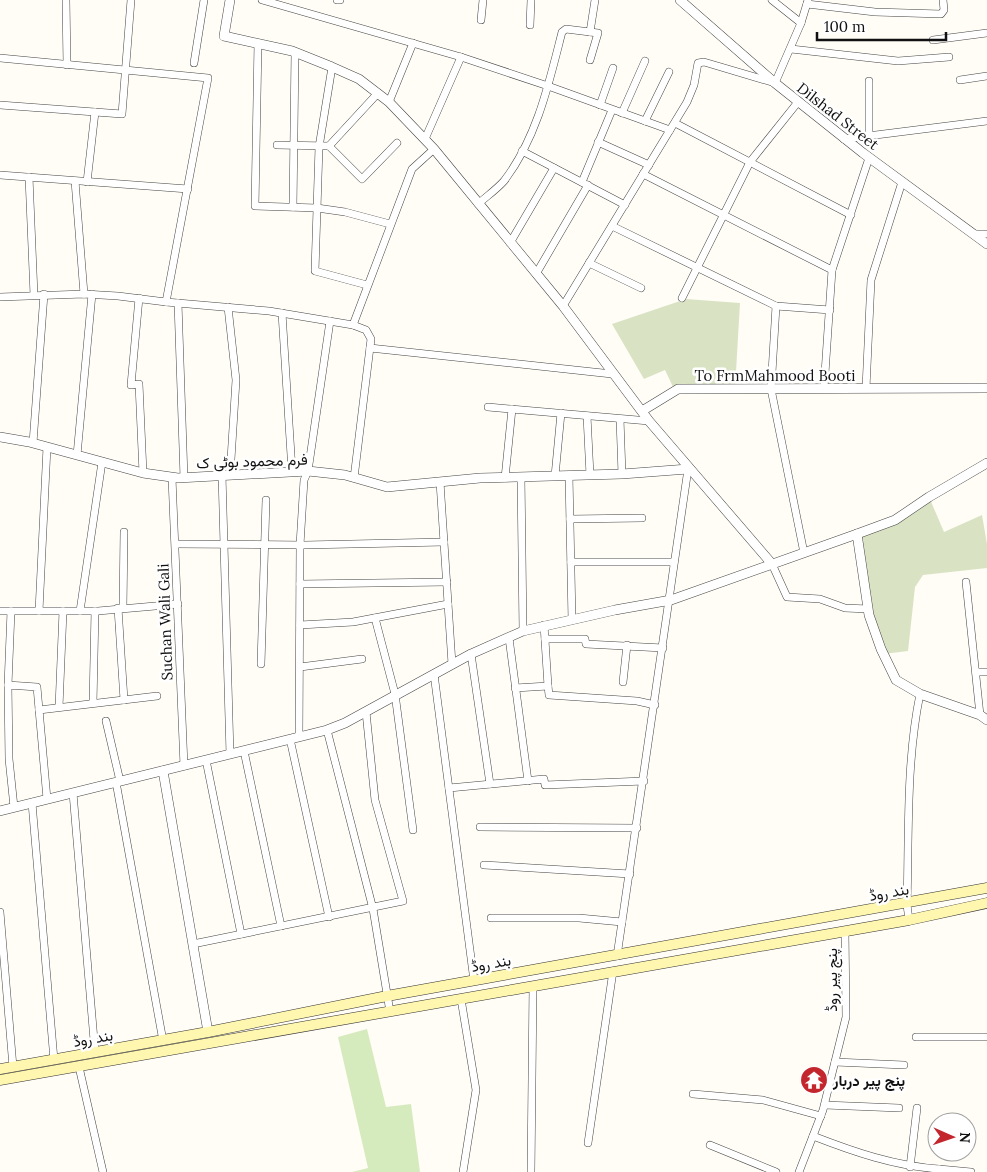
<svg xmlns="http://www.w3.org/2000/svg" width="987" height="1172" viewBox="0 0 987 1172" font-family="Lora,Vazirmatn,serif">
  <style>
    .green { fill: #d5ebbd }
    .cemetery { fill: #d9e3c4 }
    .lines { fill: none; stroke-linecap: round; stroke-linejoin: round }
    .minor-casing { stroke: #444; stroke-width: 8 }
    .tertiary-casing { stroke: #444; stroke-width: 10 }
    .secondary-casing { stroke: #333; stroke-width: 11 }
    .minor { stroke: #fff; stroke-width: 7 }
    .tertiary { stroke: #fff; stroke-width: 9 }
    .secondary { stroke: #fff6b0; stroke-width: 10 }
    .labels { text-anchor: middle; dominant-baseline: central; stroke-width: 5; stroke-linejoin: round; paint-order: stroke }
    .street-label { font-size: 15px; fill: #111; stroke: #fff }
    .poi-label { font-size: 15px; font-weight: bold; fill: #111; stroke: #fff; text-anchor: start }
  </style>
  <rect width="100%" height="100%" fill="#fffdf5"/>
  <path class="green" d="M367,1029l19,78 25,-3 9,68h-68l16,-4 -30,-131z"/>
  <g class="cemetery">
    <path d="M686,299l54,4 -5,86 -60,2 -10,-21 -21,9 -32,-55z"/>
    <path d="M929,497l15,35 38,-17 5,29v24l-64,7 -8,12 -7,64 -25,3 -14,-39 -12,-81 38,-14z"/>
  </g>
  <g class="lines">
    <g class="minor-casing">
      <g id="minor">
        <path d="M66,0l1,65"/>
        <path d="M262,0l199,57 87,29 122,44"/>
        <path d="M337,0h3"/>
        <path d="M772,0l29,23"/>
        <path d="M807,4l68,8 66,2 3,-4 -1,-10"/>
        <path d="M481,20l2,-20"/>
        <path d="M530,25l1,-25"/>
        <path d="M590,32l8,1 -8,27"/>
        <path d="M933,40l54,-7"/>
        <path d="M258,43l-3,163 62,2 28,4 45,12"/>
        <path d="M791,49l107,12 51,-4"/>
        <path d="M0,58l208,20 -42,224"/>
        <path d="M194,63l10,-63"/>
        <path d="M332,67l-13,80 -4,124 52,14"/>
        <path d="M960,80l27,-4"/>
        <path d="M869,81v54"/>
        <path d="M389,102l24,-59"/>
        <path d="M0,105l122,9 9,-114"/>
        <path d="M600,105l13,-37"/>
        <path d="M622,113l23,-52"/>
        <path d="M645,121l24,-49"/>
        <path d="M675,123l176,92"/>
        <path d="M425,139l36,-82"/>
        <path d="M844,139l143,-18"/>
        <path d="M598,142l51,23"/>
        <path d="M277,145l52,1 49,-53"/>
        <path d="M329,146l33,33 35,-36"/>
        <path d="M522,151l103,54"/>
        <path d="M643,174l189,96"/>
        <path d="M0,175l188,14"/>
        <path d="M29,177l5,118"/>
        <path d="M75,181l9,113"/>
        <path d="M87,182l8,-70"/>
        <path d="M582,182l30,-72"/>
        <path d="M478,204c9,-8 19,-15 26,-23 33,-43 45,-98 58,-149l4,-3 24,3 5,-32"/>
        <path d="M293,207l2,-154"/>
        <path d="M612,226l164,80 54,4"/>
        <path d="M974,234h13"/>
        <path d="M510,243l44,-75"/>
        <path d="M589,263l52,25"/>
        <path d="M536,274l52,-89"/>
        <path d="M0,297l84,-3 34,2 48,6 103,9 84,14 13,5 5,9 -17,139"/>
        <path d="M139,298l-8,87 8,-1 4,89"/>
        <path d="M682,298l68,-136 48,-60"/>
        <path d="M178,303l6,175"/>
        <path d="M563,306l124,-204 7,-17 4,-22 6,-1 71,21 26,-60 7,-23"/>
        <path d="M776,306l-5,83 33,164"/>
        <path d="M228,307l8,73 -6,95"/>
        <path d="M282,313l10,158"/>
        <path d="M353,325l59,-156 22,-20"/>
        <path d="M370,348l242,26"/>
        <path d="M824,388l8,-118 37,-112"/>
        <path d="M866,388l5,-108 31,-98"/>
        <path d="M488,407l161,14"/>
        <path d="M587,416l3,59"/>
        <path d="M620,419l2,55"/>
        <path d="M33,443l11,-149"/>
        <path d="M77,455l15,-161"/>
        <path d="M222,475l8,279"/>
        <path d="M555,476l6,-63"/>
        <path d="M569,476l3,144"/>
        <path d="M521,477l2,154"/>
        <path d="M172,478l12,288"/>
        <path d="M505,478l7,-69"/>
        <path d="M440,482l12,182"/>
        <path d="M570,519l72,-1"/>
        <path d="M176,544l129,1 139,-3"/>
        <path d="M571,562h103"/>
        <path d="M772,564l15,33 33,2 25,9 23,1"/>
        <path d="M966,582l14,133"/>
        <path d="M300,584l147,-2"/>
        <path d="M118,608l6,92"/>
        <path d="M123,608l1,-76"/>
        <path d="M0,611h98l80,-7"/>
        <path d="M39,611l8,-164"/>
        <path d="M80,611l22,-149"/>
        <path d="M375,618l20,76 18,136"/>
        <path d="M300,625l53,-3 95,-18"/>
        <path d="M509,638l19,143"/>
        <path d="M545,639h40l1,5 77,4"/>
        <path d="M471,654l19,130"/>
        <path d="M261,664l5,-164"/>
        <path d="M300,667l62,-8"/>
        <path d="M976,672h11"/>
        <path d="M434,674l40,307"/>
        <path d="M623,682l4,-37"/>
        <path d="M8,685l3,-74"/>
        <path d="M548,686l1,9 88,6 18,4"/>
        <path d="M515,688l33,-2 -4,-61"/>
        <path d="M93,703l2,-92"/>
        <path d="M59,707l4,-96"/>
        <path d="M39,710l118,-14"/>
        <path d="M106,721l14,60"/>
        <path d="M327,730l46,179 17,103"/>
        <path d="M299,737l1,-192 4,-65 4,-9 22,-150"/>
        <path d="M290,739l39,178"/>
        <path d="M244,751l37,175"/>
        <path d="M206,760l35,174"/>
        <path d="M116,782l47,259"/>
        <path d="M449,788l95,-9 1,6 99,-4"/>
        <path d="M73,793l22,259"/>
        <path d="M32,803l22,257"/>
        <path d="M14,807l-5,-48 -1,-74 29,2 10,112"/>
        <path d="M480,827l157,1"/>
        <path d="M484,865l146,9"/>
        <path d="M0,912l13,155"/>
        <path d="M491,918h88l43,4"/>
        <path d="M909,920l-2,-15c2,-70 -1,-143 13,-211"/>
        <path d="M193,944l210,-43 -28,-101 -9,-88"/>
        <path d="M617,956l71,-487"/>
        <path d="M461,999l15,91 -13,82"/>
        <path d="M916,1037h71"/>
        <path d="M835,1062l69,3"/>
        <path d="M79,1067l24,105"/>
        <path d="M693,1094l70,6 58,16"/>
        <path d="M825,1105l74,3"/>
        <path d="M813,1136c41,16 82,30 126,33v3"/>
        <path d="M588,1143l25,-172"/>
        <path d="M710,1145l66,27"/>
        <path d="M910,1167l7,-59"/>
        <path d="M939,1169l32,3"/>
        <path d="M531,1172l2,-186"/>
        <path d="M799,1172l24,-62 23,-93 -1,-86"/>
      </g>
    </g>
    <g class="tertiary-casing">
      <g id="tertiary">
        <path d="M230,0l-6,36 68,15 40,16 27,12 30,23 45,47 129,157 86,115 123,143"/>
        <path d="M680,0l95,83 88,70 124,91"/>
        <path d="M642,411l36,-22 309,-1"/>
        <path d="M0,437l29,5 114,31 35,5 130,-7 37,4 42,12 93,-9 142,-4 66,-5"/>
        <path d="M857,534l38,-14 34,-23 58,-34"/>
        <path d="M163,771l45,261"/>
        <path d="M0,811l327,-81 18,-7 126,-69 52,-23 92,-21 56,-10 186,-66 12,81 12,34 15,31 24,14 60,21 7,5"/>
      </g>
    </g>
    <g class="secondary-casing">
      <g id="secondary">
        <path d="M0,1069l208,-37 179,-36 600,-108"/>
        <path d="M0,1080l909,-160 78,-17"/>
      </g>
    </g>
    <use href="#minor" class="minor"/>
    <use href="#tertiary" class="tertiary"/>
    <use href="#secondary" class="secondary"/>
  </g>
  <defs>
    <g id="temple-disc" transform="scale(1.4375)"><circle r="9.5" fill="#c4262e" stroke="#fff"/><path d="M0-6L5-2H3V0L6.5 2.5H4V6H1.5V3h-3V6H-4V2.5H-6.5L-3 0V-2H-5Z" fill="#fff"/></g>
  </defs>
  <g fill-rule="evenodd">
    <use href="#temple-disc" x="814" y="1080"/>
  </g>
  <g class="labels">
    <g class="street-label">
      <text transform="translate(838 116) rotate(38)">Dilshad Street</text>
      <text x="775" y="375">To FrmMahmood Booti</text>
      <text transform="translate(252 461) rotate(-2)">فرم محمود بوٹی ک</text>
      <text transform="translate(165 622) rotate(-92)">Suchan Wali Gali</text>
      <text transform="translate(889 892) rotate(-10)">بند روڈ</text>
      <text transform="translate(491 963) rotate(-10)">بند روڈ</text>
      <text transform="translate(831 980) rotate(-90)">پنج پیر روڈ</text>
      <text transform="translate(93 1038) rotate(-10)">بند روڈ</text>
    </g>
    <g class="poi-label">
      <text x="833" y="1080">پنج پیر دربار</text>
    </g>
  </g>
  <g transform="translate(952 1137) rotate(92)"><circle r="24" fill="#ffffff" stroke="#a0a0a0"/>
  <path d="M0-4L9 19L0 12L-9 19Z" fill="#c4262e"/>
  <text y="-8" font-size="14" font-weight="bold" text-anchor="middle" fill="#111111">N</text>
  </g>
  <path d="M817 32v8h129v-8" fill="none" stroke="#111111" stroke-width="2.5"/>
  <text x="824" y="32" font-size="15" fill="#111111" stroke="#ffffff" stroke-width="4" paint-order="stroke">100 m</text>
</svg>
